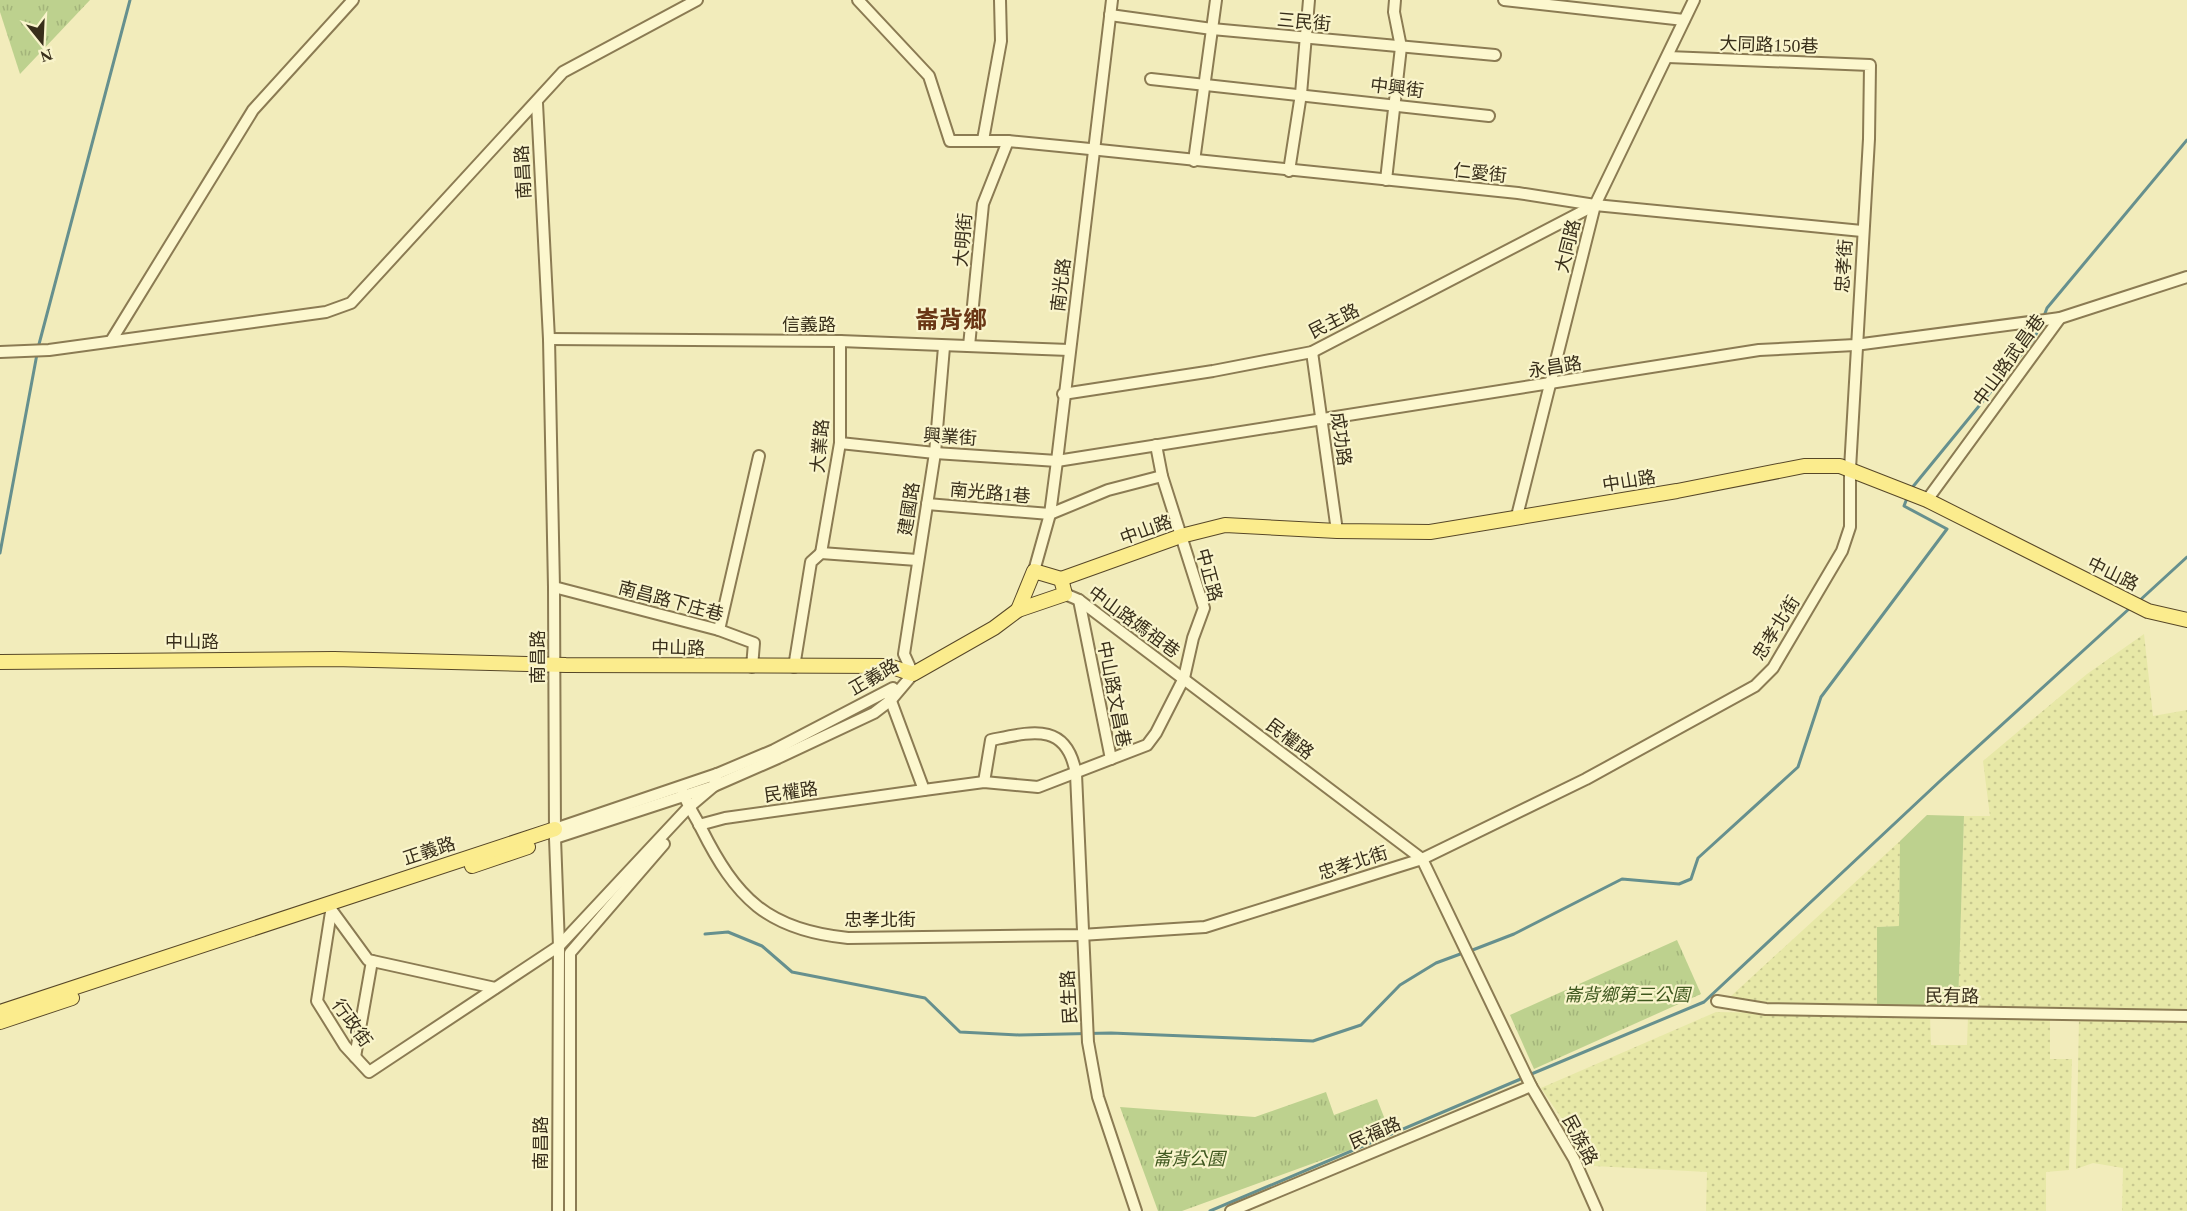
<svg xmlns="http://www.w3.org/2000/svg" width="2187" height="1211" viewBox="0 0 2187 1211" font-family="'Times New Roman','Noto Sans TC',serif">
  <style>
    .farmland { fill: url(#farmland-dots) }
    .green { fill: #bdd18e }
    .park { fill: url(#park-tufts) }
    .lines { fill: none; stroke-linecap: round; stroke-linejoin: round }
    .stream { stroke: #66908e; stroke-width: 3 }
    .minor-casing { stroke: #8b7b53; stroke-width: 14 }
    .major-casing { stroke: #574728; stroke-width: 16 }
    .minor { stroke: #fcf7ce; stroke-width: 10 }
    .major { stroke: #fbec8d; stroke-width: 14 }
    .labels { text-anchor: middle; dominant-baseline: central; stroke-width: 4.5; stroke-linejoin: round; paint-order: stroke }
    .street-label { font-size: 18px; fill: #382e1a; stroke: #f9f4cb }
    .park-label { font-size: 18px; font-style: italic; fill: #3e571e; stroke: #f9f4cb }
    .district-label { font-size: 24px; font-weight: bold; fill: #693615; stroke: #f9f4cb }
  </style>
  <defs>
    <pattern id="farmland-dots" width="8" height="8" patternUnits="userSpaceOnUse" patternTransform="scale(1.5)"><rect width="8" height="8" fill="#e7e8a7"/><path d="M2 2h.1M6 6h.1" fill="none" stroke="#c7c78f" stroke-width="1.8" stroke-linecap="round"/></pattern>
    <pattern id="park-tufts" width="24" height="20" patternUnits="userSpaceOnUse" patternTransform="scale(1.5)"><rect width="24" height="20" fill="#bdd18e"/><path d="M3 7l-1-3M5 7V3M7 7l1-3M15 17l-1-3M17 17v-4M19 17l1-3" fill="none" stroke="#a3b47a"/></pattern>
  </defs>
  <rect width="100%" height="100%" fill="#f2ecbb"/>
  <g class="farmland">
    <path d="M2144,634l9,82 34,-6v300l-229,-3 6,-191h26l-7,-55 104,-87z"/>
    <path d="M1900,841l-1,85 -22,1v78l-139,-3 -8,-5z"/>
    <path d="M1716,1012l214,3 1,30h36l1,-29 82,1v42h22l-3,111 -23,2v39h-340l1,-39 -113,-6 -53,-78z"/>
    <path d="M2187,1017v194h-65l1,-43 -30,-5 -17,6 3,-151z"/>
  </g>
  <path class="green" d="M1927,815l37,1 -6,191 -81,-2v-78l22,-1 1,-85z"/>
  <g class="park">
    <path d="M0,0h90l-70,74 -20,-62z"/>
    <path d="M1677,940l24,54 -167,75 -24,-54z"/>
    <path d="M1326,1092l8,23 43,-16 14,36 -209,76h-24l-38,-104 135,10z"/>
  </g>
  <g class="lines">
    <g class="stream">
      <path d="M2044,316l3,-8 140,-168"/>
      <path d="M38,348l92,-348"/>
      <path d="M1911,489l123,-150 7,-16"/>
      <path d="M0,553l37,-199"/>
      <path d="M2138,602l49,-45"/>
      <path d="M705,934l23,-2 34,14 30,26 133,26 35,34 59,3 92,-2 202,8 48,-16 39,-40 36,-22 27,-10"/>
      <path d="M1470,951l44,-17 108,-55 57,5 12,-5 7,-21 100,-91 23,-70 126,-168 -43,-23 3,-8"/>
      <path d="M1529,1075l175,-73 236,-221 190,-173"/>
      <path d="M1210,1211l313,-133"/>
    </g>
    <g class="minor-casing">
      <g id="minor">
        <path d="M858,0l71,76 21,65h58l72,7 438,45 77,12 267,26"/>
        <path d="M1504,0l180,20"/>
        <path d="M1110,15l102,14 283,26"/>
        <path d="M1151,79l338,37"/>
        <path d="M537,103l12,236 5,248 1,251 4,108 -1,265"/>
        <path d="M983,140l18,-99 -1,-41"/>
        <path d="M1194,161l22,-161"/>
        <path d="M1289,171l12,-77 8,-94"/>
        <path d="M1386,180l15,-133 -7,-35 1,-12"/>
        <path d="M549,339l291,2 229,9"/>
        <path d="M111,341l142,-231 100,-110"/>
        <path d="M969,346l14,-142 25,-63"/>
        <path d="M0,352l49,-2 277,-38 25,-9 212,-231 134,-72"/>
        <path d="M1312,352l25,179"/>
        <path d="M1063,394l150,-23 99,-19 283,-147"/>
        <path d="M840,443l95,10 122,8 702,-111 96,-5 205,-27 127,-41"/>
        <path d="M1927,500l133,-182"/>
        <path d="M927,504l123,10 58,-24 54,-14"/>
        <path d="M1517,516l78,-311 99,-205"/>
        <path d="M821,553l19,-110v-102"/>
        <path d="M821,553l96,7"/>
        <path d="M1034,571l16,-57 7,-53 55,-461"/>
        <path d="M554,587l165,43 35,13 -2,24"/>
        <path d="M1065,594l14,6 343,259 109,227 43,73 23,52"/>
        <path d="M1079,600l32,159"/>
        <path d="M719,630l40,-174"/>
        <path d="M794,667l17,-105 10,-9"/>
        <path d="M913,674l-9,-20 31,-201 9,-106"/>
        <path d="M888,693l36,97 60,-8 54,5 109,-42 9,-12 28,-55 9,-40 11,-30 -42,-132 -6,-31"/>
        <path d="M984,782l7,-42c40,-8 76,-19 85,34l12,268 10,55 38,114"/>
        <path d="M681,787c4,15 13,27 20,41 35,70 66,102 147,110l233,-3 124,-8 217,-68 164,-80 169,-93 18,-18 69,-117 8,-24v-58l19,-330 1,-74 -202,-8"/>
        <path d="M699,825l26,-7 199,-28"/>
        <path d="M555,829l162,-55 57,-24 119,-62"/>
        <path d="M555,838l159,-52 64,-28 96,-45 17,-13 22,-26"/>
        <path d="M330,908l38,52 127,28"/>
        <path d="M331,912l-14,89 28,45 24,26 190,-126 129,-138 26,-22 3,-12"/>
        <path d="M1717,1001l49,8 421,7"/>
        <path d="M355,1057l17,-96"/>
        <path d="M570,1211v-258l94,-109"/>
        <path d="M1231,1211l300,-125"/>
      </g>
    </g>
    <g class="major-casing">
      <g id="major">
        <path d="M1061,579l120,-43 44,-11 112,6 93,1 247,-41 127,-25h36l87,34 221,111 39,9"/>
        <path d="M1018,610l16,-39 27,8"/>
        <path d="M0,662l334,-3 232,6 323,1 24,8 81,-46 24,-18 47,-16 -4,-15"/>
        <path d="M472,866l56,-19"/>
        <path d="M0,1012l555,-183"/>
        <path d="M0,1022l72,-24"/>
      </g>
    </g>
    <use href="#minor" class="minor"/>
    <use href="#major" class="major"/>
  </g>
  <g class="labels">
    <g class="street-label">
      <text transform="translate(1304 22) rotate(5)">三民街</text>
      <text transform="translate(1769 45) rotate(2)">大同路150巷</text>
      <text transform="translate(1397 88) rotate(7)">中興街</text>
      <text transform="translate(523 172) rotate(-93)">南昌路</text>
      <text transform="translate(1480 173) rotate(6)">仁愛街</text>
      <text transform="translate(963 240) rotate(-85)">大明街</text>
      <text transform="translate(1568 246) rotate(-76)">大同路</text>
      <text transform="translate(1844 266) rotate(-86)">忠孝街</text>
      <text transform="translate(1061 285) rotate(-83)">南光路</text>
      <text transform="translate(1334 321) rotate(-27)">民主路</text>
      <text x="809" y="325">信義路</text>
      <text transform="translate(2009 360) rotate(-54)">中山路武昌巷</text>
      <text transform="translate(1555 367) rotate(-9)">永昌路</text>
      <text transform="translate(950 437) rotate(4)">興業街</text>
      <text transform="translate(1341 439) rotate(82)">成功路</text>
      <text transform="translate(820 446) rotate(-85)">大業路</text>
      <text transform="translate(1629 481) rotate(-9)">中山路</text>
      <text transform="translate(990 493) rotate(5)">南光路1巷</text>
      <text transform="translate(909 509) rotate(-81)">建國路</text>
      <text transform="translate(1146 530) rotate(-20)">中山路</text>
      <text transform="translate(2113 574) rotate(26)">中山路</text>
      <text transform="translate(1209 575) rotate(75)">中正路</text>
      <text transform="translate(671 601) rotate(15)">南昌路下庄巷</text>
      <text transform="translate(1134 622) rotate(36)">中山路媽祖巷</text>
      <text transform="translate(1776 628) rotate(-58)">忠孝北街</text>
      <text x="192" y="642">中山路</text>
      <text transform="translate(678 648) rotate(1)">中山路</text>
      <text transform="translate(538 657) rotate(-90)">南昌路</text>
      <text transform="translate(874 677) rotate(-30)">正義路</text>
      <text transform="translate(1114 694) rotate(79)">中山路文昌巷</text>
      <text transform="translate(1290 739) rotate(37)">民權路</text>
      <text transform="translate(791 792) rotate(-8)">民權路</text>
      <text transform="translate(429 851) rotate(-18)">正義路</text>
      <text transform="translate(1353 863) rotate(-18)">忠孝北街</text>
      <text x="880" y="920">忠孝北街</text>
      <text transform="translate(1952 996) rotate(1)">民有路</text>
      <text transform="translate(1069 997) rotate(-93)">民生路</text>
      <text transform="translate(352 1023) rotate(54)">行政街</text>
      <text transform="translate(1375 1133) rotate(-23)">民福路</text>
      <text transform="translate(1580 1140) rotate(62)">民族路</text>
      <text transform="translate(541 1143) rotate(-90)">南昌路</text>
    </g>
    <g class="park-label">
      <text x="1627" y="995">崙背鄉第三公園</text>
      <text x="1189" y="1159">崙背公園</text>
    </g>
    <g class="district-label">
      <text x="951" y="320">崙背鄉</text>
    </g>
  </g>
  <g transform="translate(42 42) rotate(162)" stroke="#f9f4cb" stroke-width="4.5" paint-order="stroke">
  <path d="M0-4.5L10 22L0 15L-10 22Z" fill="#382e1a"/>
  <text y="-9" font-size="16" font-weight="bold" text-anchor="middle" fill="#382e1a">N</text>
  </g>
</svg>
